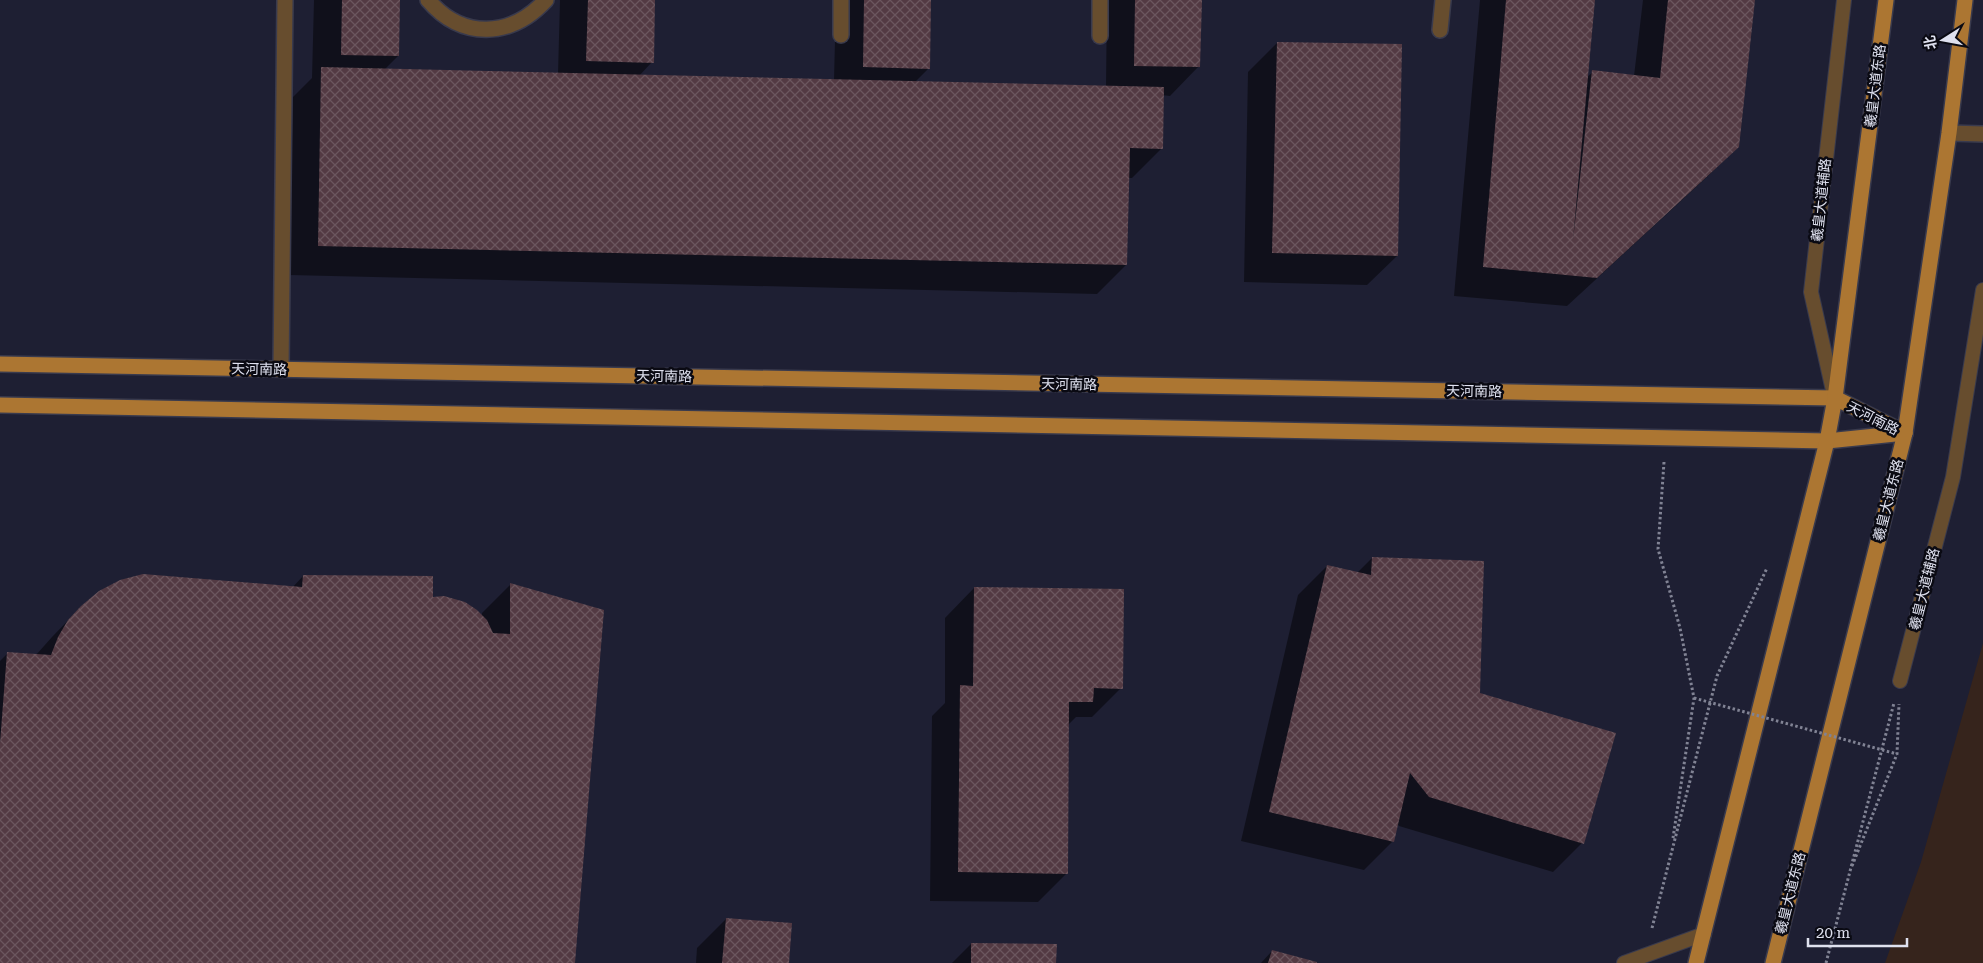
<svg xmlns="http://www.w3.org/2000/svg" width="1983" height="963" viewBox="0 0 1983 963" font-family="'Roboto Serif','Noto Sans SC',serif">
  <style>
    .education { fill: #36241c }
    .shadow { fill: #0007 }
    .building { fill: url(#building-cross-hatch) }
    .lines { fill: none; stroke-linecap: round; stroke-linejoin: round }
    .lane-casing { stroke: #393a4d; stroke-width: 16 }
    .street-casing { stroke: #393a4d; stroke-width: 18 }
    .primary-casing { stroke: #393a4d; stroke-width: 18 }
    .path { stroke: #818394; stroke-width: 3; stroke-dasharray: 2.5 2.5; stroke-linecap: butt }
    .lane { stroke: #674d2e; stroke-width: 14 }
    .street { stroke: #674d2e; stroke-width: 15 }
    .primary { stroke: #ac7632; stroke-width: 15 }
    .path-bridge { stroke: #818394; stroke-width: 3; stroke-dasharray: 2.5 2.5; stroke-linecap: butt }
    .labels { text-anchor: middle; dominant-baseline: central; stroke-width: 5; stroke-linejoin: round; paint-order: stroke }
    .street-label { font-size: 14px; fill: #dfe1ef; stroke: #0a0a13 }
  </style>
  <defs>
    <pattern id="building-cross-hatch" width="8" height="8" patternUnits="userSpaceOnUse" patternTransform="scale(1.25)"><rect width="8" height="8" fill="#533a43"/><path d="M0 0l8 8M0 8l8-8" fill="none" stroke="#6b565e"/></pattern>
  </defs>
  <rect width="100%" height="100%" fill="#1e1f33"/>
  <path class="education" d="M1983,643v320h-98l36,-101z"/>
  <g class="shadow">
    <path d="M314,0h85l-1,56 -14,14 174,4 2,-74h94l-2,62 -13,14 195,4 2,-80h94l-1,68 -14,14 191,4 1,-86h94l-2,66 -29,30 -8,-1 -1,54 -29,29h-4l-2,87 -29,29 -808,-19 4,-178 19,-19z"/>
    <path d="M1480,0h113l-7,78 7,-6 41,4 9,-76h111l-16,146 -30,30 -141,130 -113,-10z"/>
    <path d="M1277,43l120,213 -30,29 -123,-3 4,-210z"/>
    <path d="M1372,558l210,285 -29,29 -154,-46 -2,-3 -4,18 -29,29 -123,-29 57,-246 29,-29 30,7z"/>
    <path d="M303,576l128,22 51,19v-4l29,-29 63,379h-574v-302l8,-8 28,2 16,-18 29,-30 211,-19z"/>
    <path d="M974,588l147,100 -29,29h-16l-8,8 -1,148 -29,29 -108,-1 2,-185 13,-13v-85z"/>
    <path d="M726,919l61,44h-91l1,-15z"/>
    <path d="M971,944l84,19h-103z"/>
    <path d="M1272,951l42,12h-53z"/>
  </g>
  <g class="building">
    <path d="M342,0h58l-1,56 -58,-1z"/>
    <path d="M588,0h67l-1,63 -68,-2z"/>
    <path d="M864,0h67l-1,69 -67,-2z"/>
    <path d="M1135,0h67l-2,67 -66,-1z"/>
    <path d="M1506,0h89l-22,240 19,-170 68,8 8,-78h87l-16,147 -142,131 -114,-11z"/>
    <path d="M1277,42l125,2 -4,212 -126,-3z"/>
    <path d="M321,67l843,20 -1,62 -33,-1 -3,117 -809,-19z"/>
    <path d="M1372,557l112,4 -4,132 136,40 -32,111 -155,-47 -19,-24 -16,69 -125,-30 58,-247 44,10z"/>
    <path d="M143,574l159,13 1,-12 130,1v21l11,-1 21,6 12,8 10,10 6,13 17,1v-51l94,27 -29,353h-575v-220l7,-91 44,3 7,-18 10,-17 13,-14 18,-15 21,-11z"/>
    <path d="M974,587l150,2 -1,100 -29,-1 -1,14h-24l-1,172 -110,-2 2,-187 13,1z"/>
    <path d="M726,918l66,5 -3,40h-67z"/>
    <path d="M971,943l86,1 -1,19h-85z"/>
    <path d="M1272,950l45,12v1h-49z"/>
  </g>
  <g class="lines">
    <g class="lane-casing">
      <g id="lane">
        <path d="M1834,395l-23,-103 33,-292"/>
        <path d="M1900,681l53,-204 30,-187"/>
        <path d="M1624,963l80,-29"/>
      </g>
    </g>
    <g class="street-casing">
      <g id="street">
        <path d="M428,0c34,40 83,38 118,0"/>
        <path d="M841,0v35"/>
        <path d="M1440,30l3,-30"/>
        <path d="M1100,36v-36"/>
        <path d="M1949,133l34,1"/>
        <path d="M281,369l4,-369"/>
      </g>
    </g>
    <g class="primary-casing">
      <g id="primary">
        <path d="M0,364l1835,34 70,35"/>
        <path d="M0,405l1827,36 78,-8"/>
        <path d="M1696,963l131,-522 8,-43 51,-398"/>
        <path d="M1773,963l132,-530 44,-300 16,-133"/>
      </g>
    </g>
    <g class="path">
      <path d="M1664,462l-6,87 22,79 14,70 -21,140"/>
      <path d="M1852,866l45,-112 2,-50"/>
      <path d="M1652,928l65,-252 50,-108"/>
      <path d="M1826,963l68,-260"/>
    </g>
    <use href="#lane" class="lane"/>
    <use href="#street" class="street"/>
    <use href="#primary" class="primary"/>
    <path class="path-bridge" d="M1694,698l203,56"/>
  </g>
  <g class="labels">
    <g class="street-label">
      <text transform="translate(1875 86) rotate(-83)">羲皇大道东路</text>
      <text transform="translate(1821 200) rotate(-84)">羲皇大道辅路</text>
      <text transform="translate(259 369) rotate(1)">天河南路</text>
      <text transform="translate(664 376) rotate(1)">天河南路</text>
      <text transform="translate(1069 384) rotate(1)">天河南路</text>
      <text transform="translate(1474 391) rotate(1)">天河南路</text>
      <text transform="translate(1873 418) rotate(27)">天河南路</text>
      <text transform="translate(1888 500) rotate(-76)">羲皇大道东路</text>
      <text transform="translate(1924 589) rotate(-76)">羲皇大道辅路</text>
      <text transform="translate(1790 893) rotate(-76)">羲皇大道东路</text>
    </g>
  </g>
  <g transform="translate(1943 40) rotate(259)" stroke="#0a0a13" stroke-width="4" paint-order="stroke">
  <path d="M0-4L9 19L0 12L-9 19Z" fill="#dfe1ef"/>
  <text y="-8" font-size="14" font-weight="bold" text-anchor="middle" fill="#dfe1ef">北</text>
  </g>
  <path d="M1808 938v8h99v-8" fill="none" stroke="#dfe1ef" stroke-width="2.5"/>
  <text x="1816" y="938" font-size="15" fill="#dfe1ef" stroke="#0a0a13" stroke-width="4" paint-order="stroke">20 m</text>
</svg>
